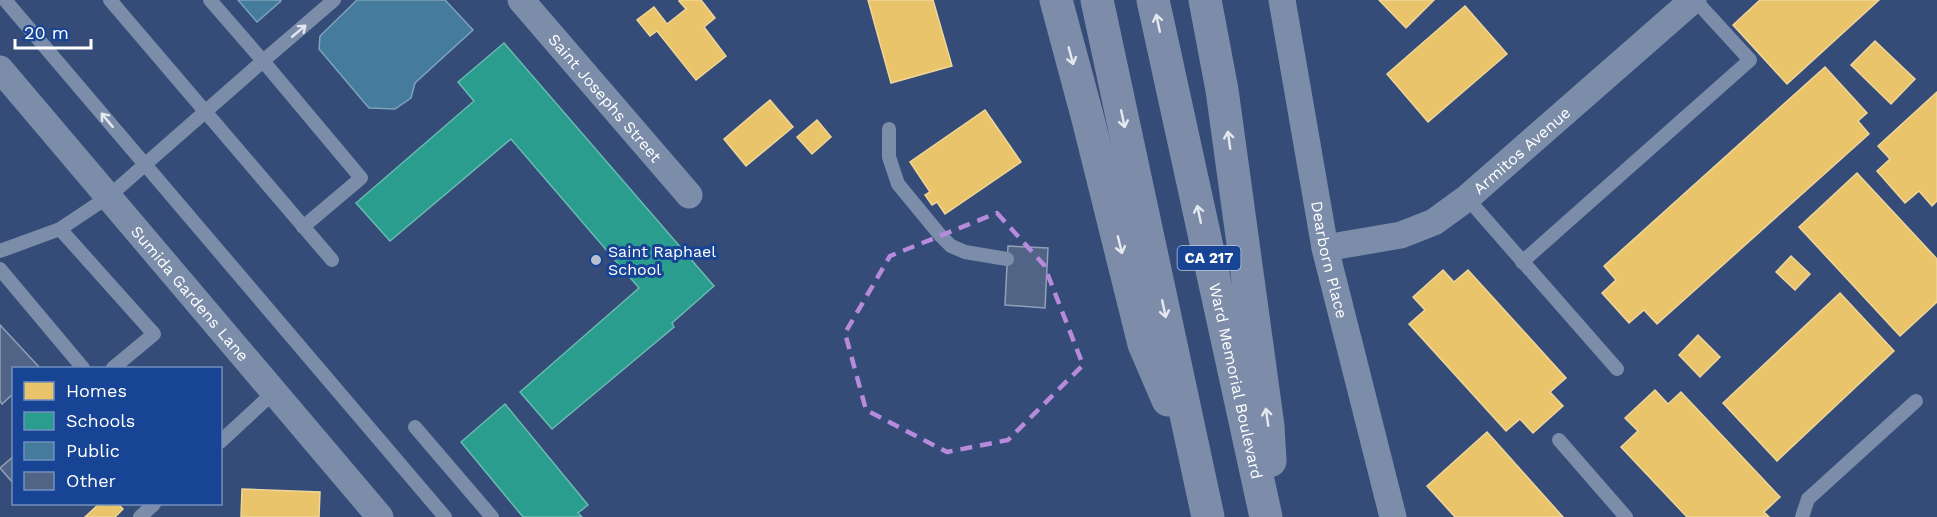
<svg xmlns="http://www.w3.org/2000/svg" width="1937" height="517" viewBox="0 0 1937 517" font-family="'Work Sans',sans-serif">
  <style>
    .homes { fill: #e9c46a; stroke: #f0d697; stroke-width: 1.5 }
    .schools { fill: #2a9d8f; stroke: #6abab1; stroke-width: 1.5 }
    .public { fill: #457b9d; stroke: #7da3ba; stroke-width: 1.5 }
    .building { fill: #516486; stroke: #92a0b8; stroke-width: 1.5 }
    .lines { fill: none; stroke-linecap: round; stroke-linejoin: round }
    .lane { stroke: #7c8daa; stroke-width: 14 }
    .street { stroke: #7c8daa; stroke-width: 27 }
    .highway { stroke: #7d8da9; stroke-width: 33 }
    .oneway { stroke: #e5e8ee }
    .marked { fill: none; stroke: #b68bdc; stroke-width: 4.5; stroke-dasharray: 12 8; stroke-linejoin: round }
    .poi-dot { fill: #b8c0cf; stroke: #174494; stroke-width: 2 }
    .labels { text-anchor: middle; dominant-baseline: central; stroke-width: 6; stroke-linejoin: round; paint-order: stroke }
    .shield { fill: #174494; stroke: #b9c7df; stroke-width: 1.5 }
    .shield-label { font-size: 15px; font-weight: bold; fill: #fff }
    .street-label { font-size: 16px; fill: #fff; stroke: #174494 }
    .poi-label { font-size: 16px; fill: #fff; stroke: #174494; text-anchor: start }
  </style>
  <rect width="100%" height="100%" fill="#344c77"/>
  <g class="homes">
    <path d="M681,0h20l14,18 -11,9 22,29 -30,24 -39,-49 -7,5 -13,-16 17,-13 13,17 19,-15 -7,-8z"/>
    <path d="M868,0h65l19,66 -61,17z"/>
    <path d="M1379,0h55l-28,28z"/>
    <path d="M1760,0h119l-92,84 -54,-59z"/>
    <path d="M1465,6l42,48 -79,68 -41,-48z"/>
    <path d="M1875,41l40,38 -24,25 -40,-39z"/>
    <path d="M1825,67l42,46 -9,8 11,13 -212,190 -13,-14 -15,13 -27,-30 14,-13 -12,-14z"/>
    <path d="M1937,92v109l-5,5 -13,-15 -14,12 -28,-32 13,-12 -12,-13z"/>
    <path d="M770,100l23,27 -47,39 -22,-27z"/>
    <path d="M985,110l36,52 -76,52 -8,-12 -5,3 -7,-10 5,-3 -20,-30z"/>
    <path d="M817,120l14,17 -19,17 -15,-17z"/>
    <path d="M1857,173l80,86v43l-37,34 -101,-109z"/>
    <path d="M1791,256l19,18 -15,16 -19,-18z"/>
    <path d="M1443,270l11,12 14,-12 98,108 -16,14 13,14 -30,27 -13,-14 -14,12 -97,-107 16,-14 -12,-13z"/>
    <path d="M1840,293l54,58 -117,110 -54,-58z"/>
    <path d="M1698,335l22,22 -20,20 -21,-22z"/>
    <path d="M1655,390l13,14 13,-12 99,105 -16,15 5,5h-82l-66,-70 17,-16 -13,-13z"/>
    <path d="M1487,432l76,85h-108l-28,-31z"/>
    <path d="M242,489l78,3 -1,25h-78z"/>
    <path d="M99,504h19l5,5 -8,8h-30z"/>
  </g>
  <g class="schools">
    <path d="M504,43l210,243 -42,37 2,4 -122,102 -32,-37 119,-104 -128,-149 -121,102 -34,-38 118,-102 -16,-19z"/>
    <path d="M505,404l83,101 -10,8 4,4h-59l-62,-75z"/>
  </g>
  <g class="public">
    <path d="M238,0h42l1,1 -24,21z"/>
    <path d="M357,0h88l28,30 -58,53 -4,15 -16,11 -26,-1 -50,-59 1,-13z"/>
  </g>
  <g class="building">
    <path d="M1008,246l40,2 -3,60 -40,-3z"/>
    <path d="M0,325l40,43h-26v25l-12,11 -2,-3z"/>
    <path d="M14,456v28l-14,-16z"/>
  </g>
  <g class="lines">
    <g class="lane">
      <path d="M5,0l440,517"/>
      <path d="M110,0l222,260"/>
      <path d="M210,0l53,61 71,-61"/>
      <path d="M889,129v28l9,27 42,51 11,11 14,6 42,7"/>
      <path d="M1467,198l150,171"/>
      <path d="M60,229l94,105 -41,34"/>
      <path d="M0,251l60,-22 48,-32 155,-136 98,117 -58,49"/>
      <path d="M1522,262l228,-202 -55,-60"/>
      <path d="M0,269l83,99"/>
      <path d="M415,427l77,90"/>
      <path d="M1559,440l67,77"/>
      <path d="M220,442l54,-50"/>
      <path d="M140,517l14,-13"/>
      <path d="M1802,517l6,-18 108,-98"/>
    </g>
    <g class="street">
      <path id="s1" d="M521,0l168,195"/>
      <path id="s2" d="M1282,0l43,248 68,269"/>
      <path id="s3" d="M0,69l380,448"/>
      <path id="s4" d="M1325,248l76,-13 33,-13 33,-24 226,-198"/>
    </g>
    <g class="highway">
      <path d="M1056,0l32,119 56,225 24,56"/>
      <path d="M1097,0l111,517"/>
      <path id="s5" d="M1153,0l113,517"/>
      <path d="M1205,0l17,90 46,336 2,35"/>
    </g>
  </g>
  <defs><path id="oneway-shaft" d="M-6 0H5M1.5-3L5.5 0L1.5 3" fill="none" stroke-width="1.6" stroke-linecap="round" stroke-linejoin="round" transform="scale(1.5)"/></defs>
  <g class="oneway">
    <use href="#oneway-shaft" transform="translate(1158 23) rotate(-102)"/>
    <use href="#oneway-shaft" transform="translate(299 31) rotate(-40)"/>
    <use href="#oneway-shaft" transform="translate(1071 56) rotate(75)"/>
    <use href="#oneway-shaft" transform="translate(1123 119) rotate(78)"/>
    <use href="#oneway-shaft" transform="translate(107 120) rotate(-130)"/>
    <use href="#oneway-shaft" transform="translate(1229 140) rotate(-98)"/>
    <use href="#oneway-shaft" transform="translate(1199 214) rotate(-102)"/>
    <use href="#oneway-shaft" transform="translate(1120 245) rotate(76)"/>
    <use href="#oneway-shaft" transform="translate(1164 309) rotate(78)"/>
    <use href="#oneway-shaft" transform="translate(1267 417) rotate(-98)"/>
  </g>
  <path class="marked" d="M997,213l47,52 39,100 -75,75 -61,12 -81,-42 -21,-77 45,-77z"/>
  <circle class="poi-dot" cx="596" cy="260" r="6"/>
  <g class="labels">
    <rect class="shield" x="1177.5" y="246" width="63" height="24" rx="4.5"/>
    <g class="shield-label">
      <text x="1209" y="258">CA 217</text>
    </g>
    <g class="street-label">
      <text stroke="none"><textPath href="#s1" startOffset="129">Saint Josephs Street</textPath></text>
      <text stroke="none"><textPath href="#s4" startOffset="226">Armitos Avenue</textPath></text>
      <text stroke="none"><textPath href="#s2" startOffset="264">Dearborn Place</textPath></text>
      <text stroke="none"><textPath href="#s3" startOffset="294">Sumida Gardens Lane</textPath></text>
      <text stroke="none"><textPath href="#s5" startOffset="390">Ward Memorial Boulevard</textPath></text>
    </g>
    <g class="poi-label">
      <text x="608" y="251">Saint Raphael<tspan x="608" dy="18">School</tspan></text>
    </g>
  </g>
  <rect x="12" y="367" width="210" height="138" fill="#174494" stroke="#748fbf" stroke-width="1.5"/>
  <rect x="24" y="382" width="30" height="18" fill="#e9c46a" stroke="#748fbf" stroke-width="1.5"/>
  <text x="66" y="397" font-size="18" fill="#ffffff">Homes</text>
  <rect x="24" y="412" width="30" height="18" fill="#2a9d8f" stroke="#748fbf" stroke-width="1.5"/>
  <text x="66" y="427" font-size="18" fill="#ffffff">Schools</text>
  <rect x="24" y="442" width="30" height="18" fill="#457b9d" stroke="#748fbf" stroke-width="1.5"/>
  <text x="66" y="457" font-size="18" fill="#ffffff">Public</text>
  <rect x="24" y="472" width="30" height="18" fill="#516486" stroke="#748fbf" stroke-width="1.5"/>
  <text x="66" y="487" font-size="18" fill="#ffffff">Other</text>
  <path d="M15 39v9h76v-9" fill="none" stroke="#ffffff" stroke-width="3"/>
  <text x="24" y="39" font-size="18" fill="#ffffff" stroke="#174494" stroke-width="4.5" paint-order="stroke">20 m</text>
</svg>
